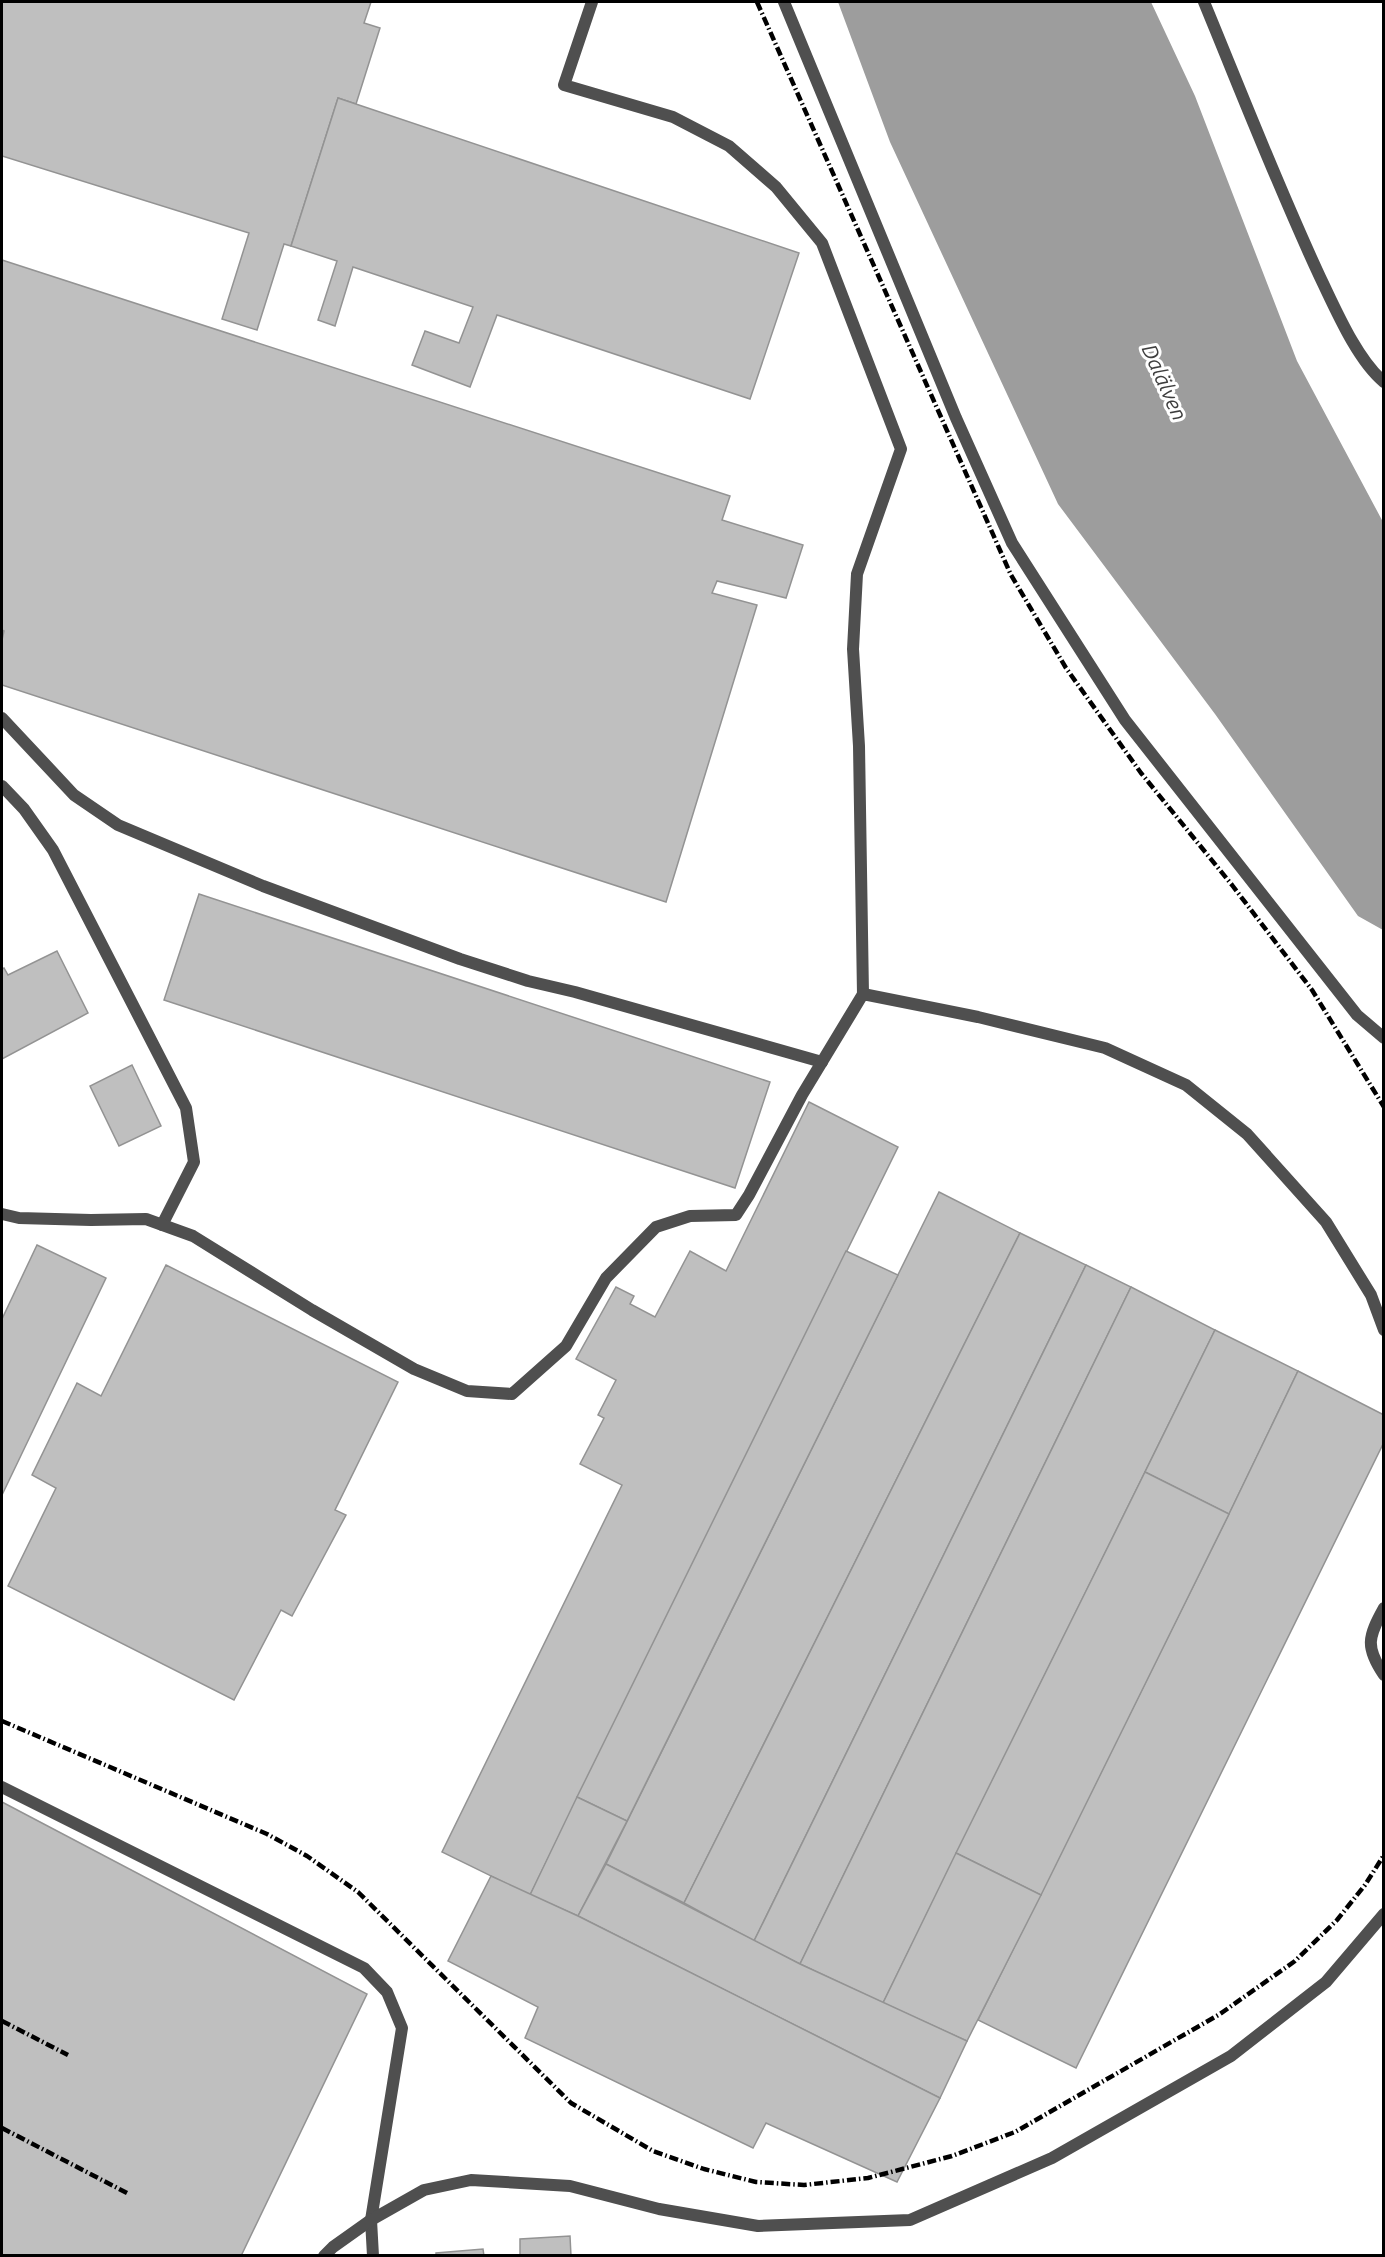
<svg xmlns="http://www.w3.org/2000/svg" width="1385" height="2257" viewBox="0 0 1385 2257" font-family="Ubuntu,sans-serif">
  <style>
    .water { fill: #9d9d9d }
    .building { fill: #bfbfbf; stroke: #939393; stroke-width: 1.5 }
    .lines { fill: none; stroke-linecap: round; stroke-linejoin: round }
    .lane { stroke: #4f4f4f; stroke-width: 12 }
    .rail { stroke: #000; stroke-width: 4.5; stroke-dasharray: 9 3 1.5 3; stroke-linecap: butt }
    .labels { text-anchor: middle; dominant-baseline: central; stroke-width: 6; stroke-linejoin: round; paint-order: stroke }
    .water-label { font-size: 21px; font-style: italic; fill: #3e3e3e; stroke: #fff }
  </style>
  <rect width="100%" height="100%" fill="#fff"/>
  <path class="water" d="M838,2h313l44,94 102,265 86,161v408l-25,-14 -143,-202 -157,-210 -168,-362z"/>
  <g class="building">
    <path d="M2,2h369l-7,21 16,5 -24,76 -18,-6 -47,148 -7,-2 -27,86 -35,-11 27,-86 -247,-77z"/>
    <path d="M338,98l461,155 -49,146 -253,-84 -27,72 -58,-22 13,-34 34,12 14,-36 -120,-40 -18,59 -17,-6 19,-59 -46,-15z"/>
    <path d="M2,260l728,236 -8,24 81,25 -17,53 -69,-17 -5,12 45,12 -91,297 -664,-217v-45l2,-9 -2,-1z"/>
    <path d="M199,894l571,188 -35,106 -571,-188z"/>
    <path d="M57,951l31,62 -86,46v-90l2,-1 4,7z"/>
    <path d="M132,1065l29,61 -42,20 -29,-60z"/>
    <path d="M809,1102l89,45 -368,748 -88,-43 180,-367 -42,-21 24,-46 -6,-3 18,-35 -40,-21 40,-72 18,9 -4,8 25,13 35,-66 36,20z"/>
    <path d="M939,1192l81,41 -336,670 -78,-39z"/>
    <path d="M1020,1233l66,32 -332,676 -70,-38z"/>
    <path d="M37,1245l69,33 -104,217v-176z"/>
    <path d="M846,1251l52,24 -271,546 -50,-24z"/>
    <path d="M166,1265l232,117 -63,128 11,5 -54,101 -11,-6 -47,90 -226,-114 48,-98 -24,-13 45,-92 24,13z"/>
    <path d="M1086,1265l45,22 -331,677 -46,-23z"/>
    <path d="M1131,1287l84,43 -332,673 -83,-39z"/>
    <path d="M1215,1330l83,41 -69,143 -84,-42z"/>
    <path d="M1298,1371l86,44v27l-308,626 -98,-48 251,-506z"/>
    <path d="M1145,1472l84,42 -188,381 -85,-42z"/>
    <path d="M577,1797l50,24 -49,95 -48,-21z"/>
    <path d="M2,1802l365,192 -126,262h-239z"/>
    <path d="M956,1853l85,42 -74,146 -84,-38z"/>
    <path d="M606,1864l194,100 167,77 -27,57 -362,-182z"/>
    <path d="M491,1876l87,40 362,182 -43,84 -131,-59 -13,25 -228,-110 13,-31 -90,-46z"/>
    <path d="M570,2236l1,20h-51v-17z"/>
    <path d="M483,2249l1,7h-48v-3z"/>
  </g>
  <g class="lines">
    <g class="lane">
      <path d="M592,2l-28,83 109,32 56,29 47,41 46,56 79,206 -44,125 -4,75 6,97 4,248"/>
      <path d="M784,2l172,416 56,125 113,177 232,295 27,23"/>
      <path d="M1204,2c38,92 74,185 116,275 15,31 37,83 64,105"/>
      <path d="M2,718l72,77 44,30 145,61 197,73 68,22 47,11 247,70"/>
      <path d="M2,786l22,23 29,41 133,258 8,54 -32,63"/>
      <path d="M2,1214l17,4 72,2 55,-1 47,17 119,74 102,59 53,22 45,3 54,-48 40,-68 50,-51 34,-11 46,-1 13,-20 53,-100 61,-101 115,23 127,31 81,37 61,49 79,88 45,73 13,35"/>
      <path d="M1384,1608c-16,29 -19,39 0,67"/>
      <path d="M2,1787l362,181 23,24 15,36 -31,192 2,36"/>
      <path d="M324,2256l9,-9 38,-27 53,-30 47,-10 99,6 89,23 99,17 152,-6 142,-62 179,-102 95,-74 58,-68"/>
    </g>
    <g class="rail">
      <path d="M757,2l254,573 55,93 75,105 91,112 80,105 72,117"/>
      <path d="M2,1721l265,113 40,22 51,36 213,211 82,48 51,18 52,13 48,3 64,-7 84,-22 63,-24 205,-118 75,-53 42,-41 28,-35 19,-30"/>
      <path d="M2,2021l66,34"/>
      <path d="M2,2128l125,65"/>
    </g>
  </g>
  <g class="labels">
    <g class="water-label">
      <text transform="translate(1165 382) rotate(66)">Dalälven</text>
    </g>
  </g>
  <rect width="1385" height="2257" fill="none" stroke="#000000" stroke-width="6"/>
</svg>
